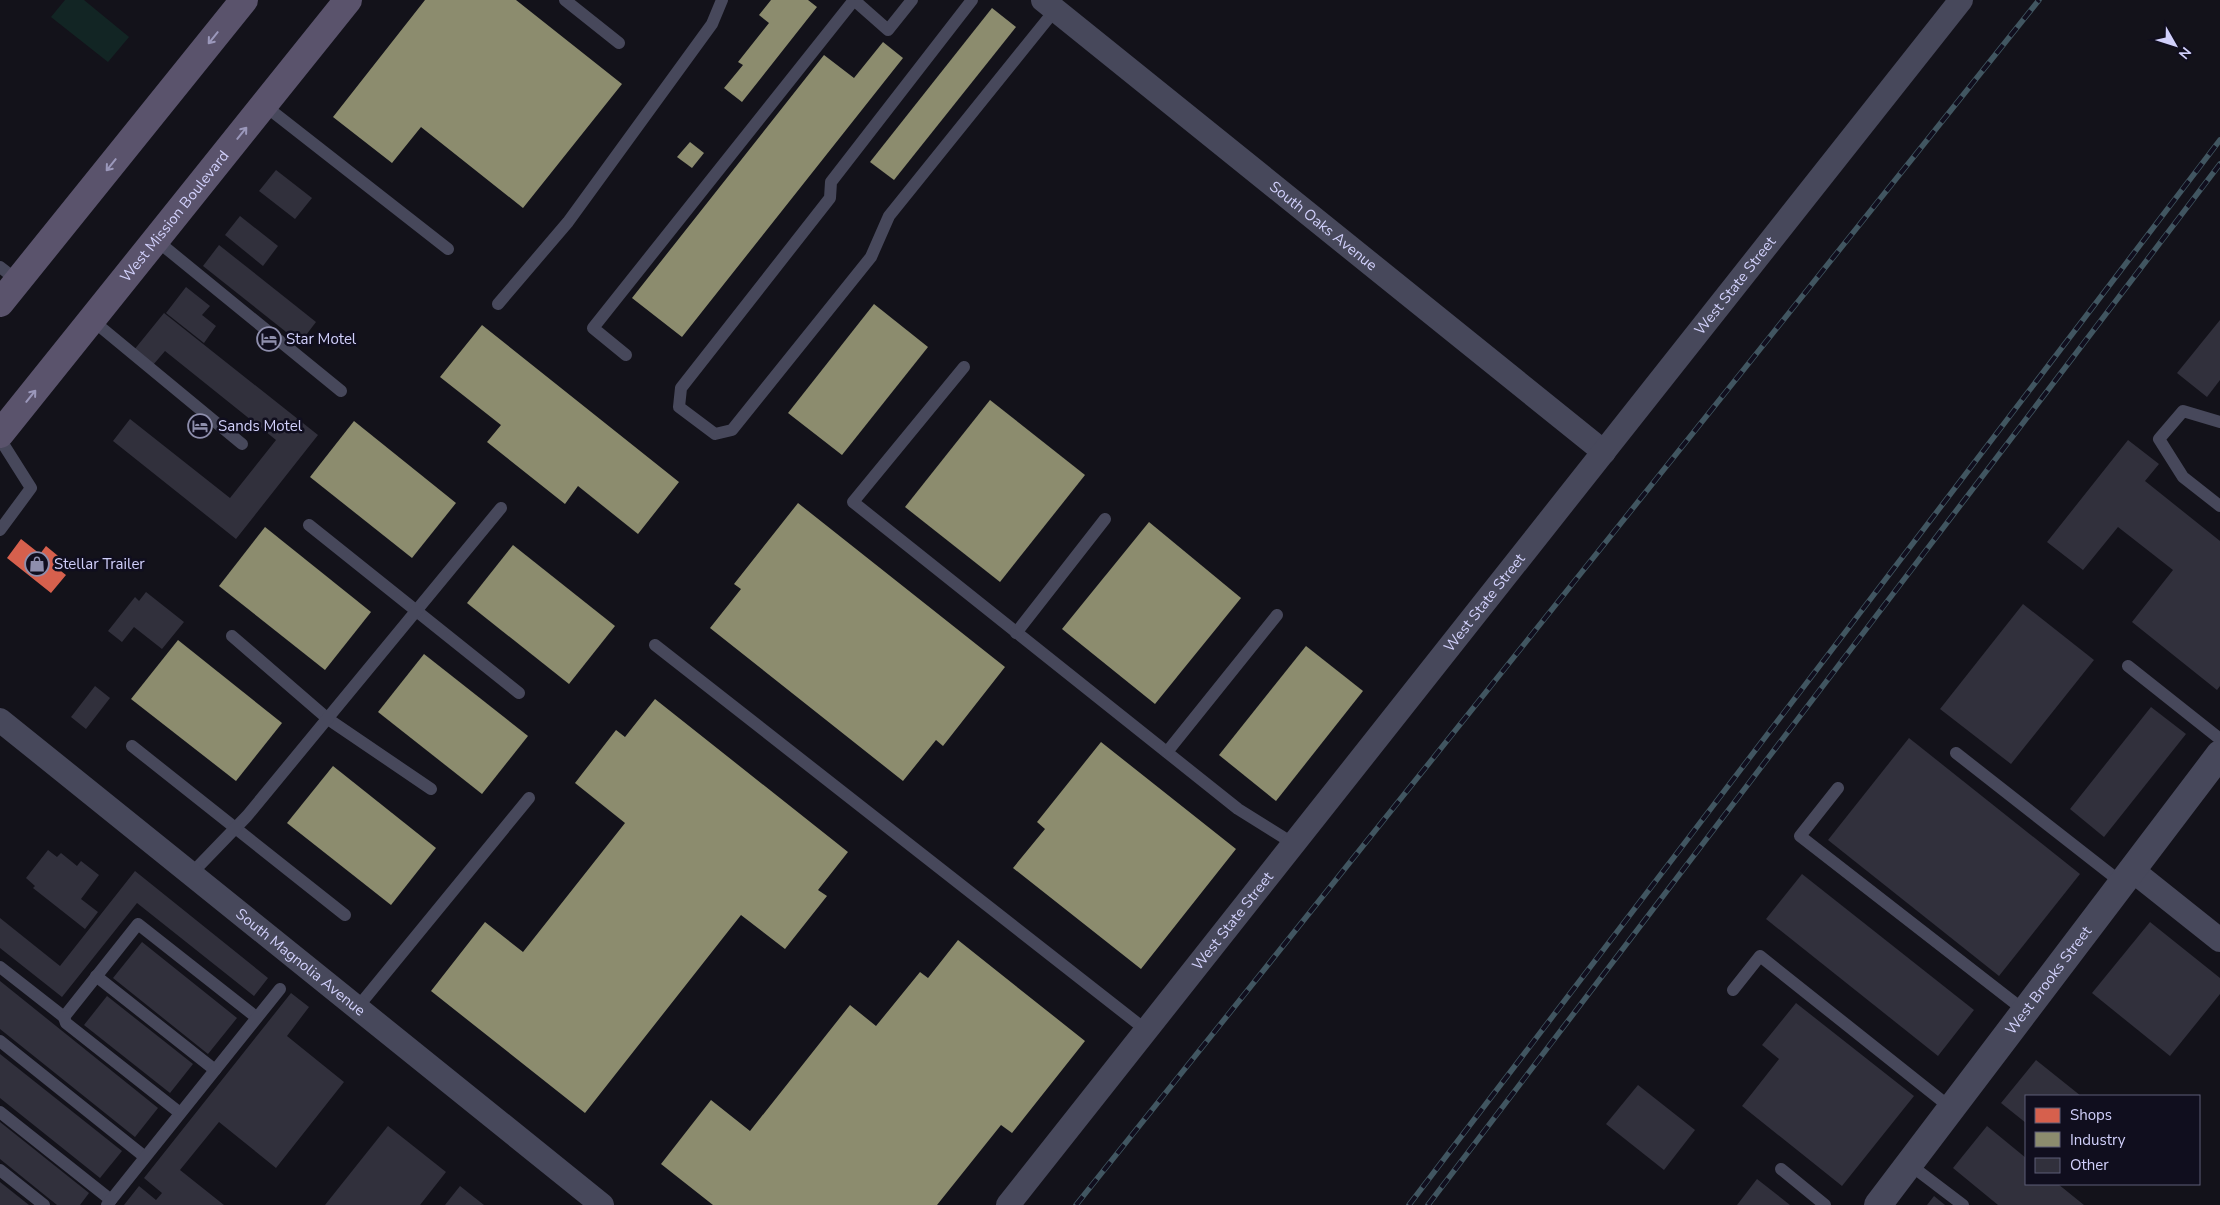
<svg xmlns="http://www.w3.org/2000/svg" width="2220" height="1205" viewBox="0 0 2220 1205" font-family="'Nunito Sans',sans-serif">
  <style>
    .green { fill: #122524 }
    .shops { fill: #d6604d }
    .industry { fill: #8c8c6e }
    .building { fill: #31303c }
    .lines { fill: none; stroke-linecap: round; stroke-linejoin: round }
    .service { stroke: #47485b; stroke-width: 12 }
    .minor { stroke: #47485b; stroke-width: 24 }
    .tertiary { stroke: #47485b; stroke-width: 28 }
    .primary { stroke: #5a536c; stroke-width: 28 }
    .rail-casing { stroke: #415661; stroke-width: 5.5 }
    .rail { stroke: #100e1e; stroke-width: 4; stroke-dasharray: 11; stroke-linecap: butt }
    .oneway { stroke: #9b98bb }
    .labels { text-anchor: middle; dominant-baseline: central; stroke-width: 5; stroke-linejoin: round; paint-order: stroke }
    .street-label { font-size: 15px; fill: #d1d0fb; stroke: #100e1e }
    .poi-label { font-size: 15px; fill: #d1d0fb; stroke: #100e1e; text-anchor: start }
  </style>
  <rect width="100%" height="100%" fill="#13121a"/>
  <path class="green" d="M65,0h19l45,37 -21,25 -57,-45z"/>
  <path class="shops" d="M21,539l19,15 6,-8 17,14 -6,8 9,7 -15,18 -44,-35z"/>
  <g class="industry">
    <path d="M425,0h91l106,84 -99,124 -102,-81 -29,36 -59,-46z"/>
    <path d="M771,0h37l9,7 -75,95 -18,-14 19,-23 -5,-3 31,-39 -10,-8z"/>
    <path d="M992,8l24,19 -122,153 -24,-18z"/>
    <path d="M883,42l20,16 -221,279 -50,-39 192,-243 30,23z"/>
    <path d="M690,142l14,11 -12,15 -15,-11z"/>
    <path d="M874,304l54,43 -86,108 -54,-42z"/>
    <path d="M482,325l197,157 -41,52 -60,-48 -13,18 -78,-62 14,-17 -61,-48z"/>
    <path d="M990,400l95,75 -85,107 -95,-75z"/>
    <path d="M354,421l102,82 -44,55 -102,-81z"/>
    <path d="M798,503l207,164 -62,79 -7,-6 -33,41 -193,-153 31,-39 -7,-5z"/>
    <path d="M1149,522l92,76 -86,106 -93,-75z"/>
    <path d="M265,527l106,85 -46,58 -106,-84z"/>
    <path d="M513,545l102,81 -46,58 -102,-81z"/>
    <path d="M178,640l104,83 -46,58 -105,-82z"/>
    <path d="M1306,646l57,45 -87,110 -57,-46z"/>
    <path d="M424,654l104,82 -46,58 -104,-82z"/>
    <path d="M655,699l193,153 -30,38 9,6 -42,53 -44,-34 -156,198 -154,-122 54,-69 38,30 102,-129 -50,-40 41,-53 9,7z"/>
    <path d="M1101,742l135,107 -95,120 -128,-101 32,-39 -8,-7z"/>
    <path d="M333,766l103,82 -45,57 -104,-82z"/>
    <path d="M958,940l127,101 -73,92 -11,-8 -64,80h-224l-52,-41 50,-64 39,31 100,-126 26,21 44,-54 8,6z"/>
  </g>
  <g class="building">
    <path d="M276,170l36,28 -17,21 -36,-28z"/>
    <path d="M240,216l38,30 -15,20 -38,-31z"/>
    <path d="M219,245l97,77 -16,21 -97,-77z"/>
    <path d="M186,287l24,19 -8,9 14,11 -12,17 -38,-30z"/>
    <path d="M164,313l154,122 -82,104 -123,-98 17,-22 100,79 46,-58 -111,-89 -12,14 -19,-15z"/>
    <path d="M2220,320v60l-13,17 -30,-24z"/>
    <path d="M2128,440l31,24 -14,17 75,60v145l-3,4 -85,-68 41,-52 -55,-43 -35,43 -36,-28z"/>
    <path d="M146,592l38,30 -22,27 -28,-22 -12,15 -14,-11 27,-34 4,4z"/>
    <path d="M2023,604l71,56 -83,104 -71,-55z"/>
    <path d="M95,686l15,12 -24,31 -15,-12z"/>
    <path d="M2151,707l35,27 -82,103 -34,-28z"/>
    <path d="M1909,738l171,136 -81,102 -171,-136z"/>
    <path d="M48,850l9,7 4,-4 16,13 4,-5 18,14 -18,24 17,13 -13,17 -52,-41 2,-2 -9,-8z"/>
    <path d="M135,871l133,107 -14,18 -117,-93 -75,94 -62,-49v-30l60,48z"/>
    <path d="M1802,874l172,136 -36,46 -172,-137z"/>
    <path d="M2150,922l70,56v16l-50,62 -78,-63z"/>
    <path d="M142,942l95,76 -29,36 -95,-76z"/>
    <path d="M0,981l158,127 -23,29 -135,-108z"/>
    <path d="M291,993l18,14 -22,29 57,46 -68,86 -57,-46 -39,48 44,35h-100l15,-19 17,14 6,-7 -18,-15z"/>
    <path d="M107,996l86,68 -23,29 -86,-68z"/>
    <path d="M1796,1003l118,93 -72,90 -100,-80 37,-47 -17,-14z"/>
    <path d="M0,1054l122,97 -22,27 -100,-80z"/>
    <path d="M2036,1060l45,36h-55v27l-25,-20z"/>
    <path d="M1638,1085l57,45 -31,40 -58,-46z"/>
    <path d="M0,1122l89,71 -9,12h-23l-57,-46z"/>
    <path d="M388,1126l58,46 -26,33h-95z"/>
    <path d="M1987,1126l39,32v26h32l26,21h-86l-45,-37z"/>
    <path d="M1757,1179l33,26h-53z"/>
    <path d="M0,1182l29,23h-29z"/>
    <path d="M460,1186l24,19h-39z"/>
    <path d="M1934,1196l11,9h-18z"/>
  </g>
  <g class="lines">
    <g class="service">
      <path d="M565,0l54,43"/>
      <path d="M972,0l-141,182 -1,16 -149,190 -2,19 36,27 17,-4 139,-173 18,-41 166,-206"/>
      <path d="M264,105l184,144"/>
      <path d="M156,240l185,151"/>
      <path d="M0,267l18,14"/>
      <path d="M498,304l70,-82 144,-198 10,-24"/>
      <path d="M92,320l150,124"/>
      <path d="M626,355l-33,-27 261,-328 34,30 24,-30"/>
      <path d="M964,367l-111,135 385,307 56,35"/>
      <path d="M2220,422l-37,-11 -24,28 24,38 37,29"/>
      <path d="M0,439l31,49 -31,42"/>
      <path d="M309,525l210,168"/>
      <path d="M1016,633l89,-114"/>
      <path d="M232,636l96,83 103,70"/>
      <path d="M655,645l491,385"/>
      <path d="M2128,666l92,73"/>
      <path d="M132,746l213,169"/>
      <path d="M1167,752l110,-137"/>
      <path d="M1956,753l166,130"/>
      <path d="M1838,788l-38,48 225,175"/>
      <path d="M191,874l56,-58 254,-308"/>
      <path d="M0,967l64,50 74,-93 118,93"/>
      <path d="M96,976l119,94"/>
      <path d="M1733,990l27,-34 191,152"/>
      <path d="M357,1008l172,-210"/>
      <path d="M64,1017l2,6 114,90"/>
      <path d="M0,1041l145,116"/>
      <path d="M0,1112l111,88"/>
      <path d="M1909,1164l54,41"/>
      <path d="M1781,1169l44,36"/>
      <path d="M0,1170l44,35"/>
      <path d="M107,1205l173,-216"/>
    </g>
    <g class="minor">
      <path id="s1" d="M1043,0l561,452"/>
      <path id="s2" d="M0,720l602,485"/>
      <path d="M2132,870l88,70"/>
      <path id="s3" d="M1008,1205l953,-1205"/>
    </g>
    <path class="tertiary" id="s4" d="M1878,1205l342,-451"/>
    <g class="primary">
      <path d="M0,303l244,-303"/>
      <path id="s5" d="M0,434l348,-434"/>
    </g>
    <g class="rail-casing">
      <g id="rail">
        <path d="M1076,1205l963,-1205"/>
        <path d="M1409,1205l811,-1065"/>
        <path d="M1428,1205l792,-1041"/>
      </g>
    </g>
    <use href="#rail" class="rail"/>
  </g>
  <defs><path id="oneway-shaft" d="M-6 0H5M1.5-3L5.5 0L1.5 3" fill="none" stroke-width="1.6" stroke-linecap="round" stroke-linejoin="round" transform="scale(1.25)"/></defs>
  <g class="oneway">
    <use href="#oneway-shaft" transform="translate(213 38) rotate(129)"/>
    <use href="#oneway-shaft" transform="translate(242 133) rotate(-51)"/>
    <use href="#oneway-shaft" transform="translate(111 165) rotate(129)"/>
    <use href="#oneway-shaft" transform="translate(31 396) rotate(-51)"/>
  </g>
  <defs>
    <g id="hotel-ring" transform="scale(1.25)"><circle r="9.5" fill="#100e1e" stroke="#8e8eac" stroke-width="1.5"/><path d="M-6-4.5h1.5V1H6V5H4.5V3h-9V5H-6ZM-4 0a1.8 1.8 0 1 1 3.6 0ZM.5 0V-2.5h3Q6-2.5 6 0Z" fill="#8e8eac"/></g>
    <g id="shop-ring" transform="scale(1.25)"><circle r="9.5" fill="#100e1e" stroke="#8e8eac" stroke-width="1.5"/><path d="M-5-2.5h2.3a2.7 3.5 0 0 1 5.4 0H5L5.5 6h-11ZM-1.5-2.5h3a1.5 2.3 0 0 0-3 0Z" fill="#8e8eac"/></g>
  </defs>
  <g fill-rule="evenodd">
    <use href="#hotel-ring" x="269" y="339"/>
    <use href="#hotel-ring" x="200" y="426"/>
    <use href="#shop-ring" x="37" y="564"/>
  </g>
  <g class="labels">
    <g class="street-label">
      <text stroke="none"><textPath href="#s5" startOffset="279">West Mission Boulevard</textPath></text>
      <text stroke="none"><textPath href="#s1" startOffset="360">South Oaks Avenue</textPath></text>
      <text stroke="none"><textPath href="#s3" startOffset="1172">West State Street</textPath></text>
      <text stroke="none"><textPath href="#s3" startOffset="768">West State Street</textPath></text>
      <text stroke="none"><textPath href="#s3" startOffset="362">West State Street</textPath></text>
      <text stroke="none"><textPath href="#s2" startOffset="386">South Magnolia Avenue</textPath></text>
      <text stroke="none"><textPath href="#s4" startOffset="282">West Brooks Street</textPath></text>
    </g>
    <g class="poi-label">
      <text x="286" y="339">Star Motel</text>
      <text x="218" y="426">Sands Motel</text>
      <text x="54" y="564">Stellar Trailer</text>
    </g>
  </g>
  <rect x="2025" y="1095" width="175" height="90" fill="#100e1e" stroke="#5d5c76"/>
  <rect x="2035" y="1108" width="25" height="15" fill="#d6604d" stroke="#5d5c76"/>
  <text x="2070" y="1120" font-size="15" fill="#d1d0fb">Shops</text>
  <rect x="2035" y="1132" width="25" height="15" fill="#8c8c6e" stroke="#5d5c76"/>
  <text x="2070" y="1145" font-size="15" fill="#d1d0fb">Industry</text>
  <rect x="2035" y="1158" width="25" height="15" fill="#31303c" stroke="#5d5c76"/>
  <text x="2070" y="1170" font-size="15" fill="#d1d0fb">Other</text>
  <g transform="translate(2175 45) rotate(129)" stroke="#100e1e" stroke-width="4" paint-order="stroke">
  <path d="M0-4L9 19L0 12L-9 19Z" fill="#d1d0fb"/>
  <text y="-8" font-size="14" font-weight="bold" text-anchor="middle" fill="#d1d0fb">N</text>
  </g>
</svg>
